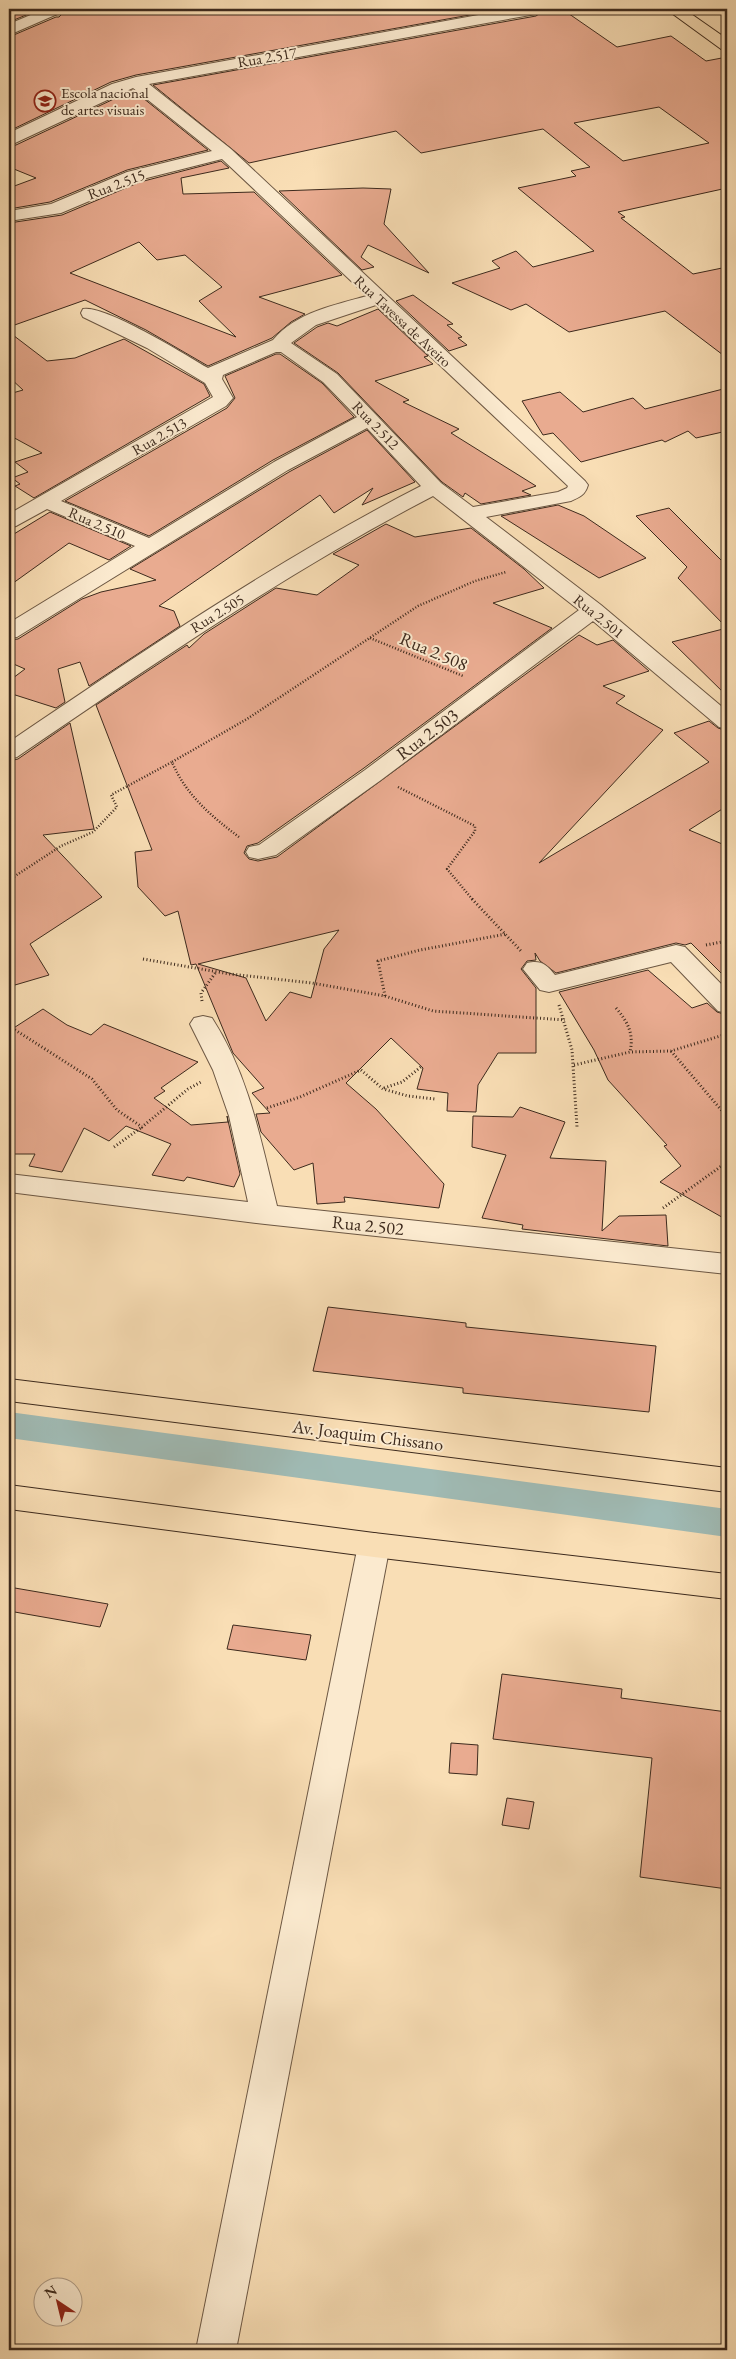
<svg xmlns="http://www.w3.org/2000/svg" width="736" height="2359" viewBox="0 0 736 2359" font-family="'EB Garamond',serif">
  <style>
    .lines { fill: none; stroke-linecap: round; stroke-linejoin: round }
    .canal { fill: #a0bbb5; fill-rule: evenodd }
    .building { fill: #e9ab90; stroke: #3d2a1d; fill-rule: evenodd }
    .minor-casing { stroke: #6c5743; stroke-width: 2 }
    .major-casing { stroke: #3d2a1d; stroke-width: 2 }
    .path-far1 { stroke: #3d2a1d; stroke-width: 2.5; stroke-dasharray: 1 2; stroke-linecap: butt }
    .path { stroke: #3d2a1d; stroke-width: 3; stroke-dasharray: 1 2.5; stroke-linecap: butt }
    .minor { fill: #fbeacf; fill-rule: evenodd }
    .major { fill: #f9deb5; fill-rule: evenodd }
    .labels { text-anchor: middle; dominant-baseline: central; stroke-width: 4; stroke-linejoin: round; paint-order: stroke }
    .far-street-label { font-size: 15px; fill: #3d2a1d; stroke: #fbeacf }
    .far-poi-label { font-size: 15px; fill: #3d2a1d; stroke: #fbeacf; text-anchor: start }
    .street-label { font-size: 18px; fill: #3d2a1d; stroke: #fbeacf }
  </style>
  <rect width="100%" height="100%" fill="#f9deb5"/>
  <filter id="stains"><feTurbulence type="fractalNoise" baseFrequency=".004" numOctaves="4"/><feColorMatrix values="0 0 0 0 .2 0 0 0 0 .09 0 0 0 0 .02 0 0 0 .5 -.17"/></filter>
  <radialGradient id="worn" r=".72"><stop offset=".6" stop-color="#630" stop-opacity="0"/><stop offset="1" stop-color="#630" stop-opacity=".3"/></radialGradient>
  <g class="lines">
    <path class="canal" d="M9,1412l718,97v28l-718,-99z"/>
  </g>
  <g class="building">
    <path d="M9,9h20l7,2 -27,11z"/>
    <path d="M67,9h436l-367,66 -25,7 -102,49v-94l47,-20h3z"/>
    <path d="M546,9h16l55,38 54,-11 35,25 21,-4v131l-109,24 7,5 -4,1 72,56 34,-7v91l-62,-47 -96,21 -43,-28 -15,6 -59,-27 48,-15 -8,-7 24,-10 17,16 61,-16 -76,-63 58,-12 -5,-5 19,-4 -47,-38 -122,24 -25,-22 -147,32 -96,-78 383,-69zM659,107l50,36 -86,18 -49,-38z"/>
    <path d="M133,90l75,60 -81,20 -77,32 -41,7v-21l27,-10 -27,-11v-21l7,-1z"/>
    <path d="M221,161l8,7 -48,10 2,16 71,-2 88,83 -83,22 46,17 -14,8 -19,16 -64,28 -62,-36 -61,-30 -76,27v-104l53,-8 78,-33zM139,242l18,18 28,-5 37,32 -23,14 37,36 -166,-64z"/>
    <path d="M363,188l28,1 -7,35 45,49 -61,-28 -7,12 13,10 -12,3 -83,-79z"/>
    <path d="M413,295l40,29 -6,1 15,12 -4,1 9,7 -18,6 -53,-50z"/>
    <path d="M378,309l50,47 -4,1 9,7 -58,17 34,19 -6,2 56,27 -8,4 85,53 -14,5 9,4 -50,9 -16,-11 -2,4 -21,-15 -104,-109 -44,-30 23,-16 11,-4 9,3z"/>
    <path d="M9,332l38,29 28,-3 49,-19 80,45 6,12 -176,102 -19,-12 5,-2 -8,-6 16,-6 -13,-10 27,-9 -33,-18v-41l14,-4 -14,-13z"/>
    <path d="M276,354h4l42,29 32,34 -81,43 -124,76 -84,-35 162,-93 8,-10 -10,-22z"/>
    <path d="M727,388v43l-31,7 -8,-7 -23,11 -3,-2 -81,22 -28,-29 -10,2 -21,-34 38,-9 23,20 50,-14 12,11z"/>
    <path d="M367,430l48,52 -53,23 11,-17 -39,25 -14,-18 -161,111 15,5 6,15 -91,60 -9,-24 -22,7 7,33 -9,6 -47,-15v-12l16,-12 -16,-7v-22l9,-1 64,-40 19,-7 55,-12 -26,-11 159,-97z"/>
    <path d="M558,505l26,11 62,42 -47,20 -98,-62z"/>
    <path d="M669,508l58,58v130l-55,-54 55,-14 -49,-50 9,-11 -51,-51z"/>
    <path d="M50,512l81,34 -22,14 -40,-17 -60,43v-49z"/>
    <path d="M386,524l29,13 56,-9 53,41 20,19 -51,15 59,25 -188,140 -106,75 -11,3 -3,7 5,6 9,2 19,-4 302,-222 18,10 16,-5 36,31 -46,15 22,10 -9,7 47,27 -124,133 170,-101 -35,-29 35,-12 9,7 9,3v75l-38,24 38,16v133l-36,-36 -6,2 -9,-2 -120,30 -16,-12 -5,-8 1,7 -9,1 -6,8 15,19v65h-38l-20,32 -2,27 -29,-1 1,-18 -31,-4 6,-21 -32,-30 -45,45 30,26 68,75 -5,24 -95,-11 1,5 -28,2 -4,-41 -19,7 -33,-38 -5,-18 14,-1 -18,-20 12,-5 -31,-35 -37,-89 -5,1 -13,-54 -13,5 -27,-29 -3,-35 17,-2 -56,-145 91,-60 2,3 15,-14 72,-46 41,7 42,-30 -26,-11zM339,930l-15,19 -13,49 -21,-6 -24,29 -20,-43 -48,-14z"/>
    <path d="M70,723l24,106 -51,6 59,62 -72,47 19,31 -34,10 -6,-11v-213l9,-2z"/>
    <path d="M648,970l44,38 15,-5 10,9 10,3v205l-67,-38 21,-16 -17,-20 3,-1 -59,-65 -14,-30 -35,-58z"/>
    <path d="M43,1009l24,16 24,10 13,-11 94,38 -37,26 4,3 -11,7 37,27 37,-3 -1,-6 13,58 -6,13 -47,-10 -3,4 -32,-6 19,-31 -45,-18 -17,15 -25,-13 -22,44 -33,-6 6,-12h-26v-123z"/>
    <path d="M520,1107l45,15 -15,36 56,3 -4,70 17,-15 47,-1 2,31 -146,-17 1,-4 -41,-7 24,-63 -34,-8 1,-31 40,1z"/>
    <path d="M328,1307l138,16v4l190,19 -7,66 -186,-19v-5l-150,-17z"/>
    <path d="M9,1587l99,17 -8,23 -91,-16z"/>
    <path d="M233,1625l78,10 -5,25 -79,-11z"/>
    <path d="M502,1674l120,15 -1,9 106,14v177l-87,-12 12,-119 -159,-19z"/>
    <path d="M451,1743l27,2 -1,30 -28,-2z"/>
    <path d="M507,1798l27,4 -5,27 -27,-4z"/>
  </g>
  <g class="lines">
    <g class="minor-casing">
      <g id="minor">
        <path d="M45,9h20l-3,3 -53,23v-11z"/>
        <path d="M512,9h32l-8,5 -387,70 82,65 354,332 3,4c-3,10 -8,12 -17,16l-85,16 115,88 126,106v18l-8,-2 -126,-106 -212,159 -105,75 -18,4 -9,-2 -3,-5 3,-5 10,-2 106,-75 214,-160 -146,-114c-146,76 -281,169 -416,261l-8,2v-17c134,-91 268,-182 412,-256l-54,-58 -79,42 -271,167 -8,1v-15l126,-77 -88,-37 -31,17 -7,2v-14l204,-117 -8,-14 -58,-35 -64,-31 -2,-4 2,-4c21,-5 103,46 125,59l65,-28c22,-27 61,-35 94,-44l-145,-137 -83,21 -78,33 -52,8v-10l42,-7 76,-32 85,-21 -79,-63 -118,55 -6,1v-11l103,-49 24,-7zM376,305l192,181 -1,2 -9,4 -85,15 -32,-24 -104,-109 -46,-31 25,-18zM276,352h5l42,30 34,35 -83,45 -125,76 -88,-37 165,-95 7,-8 -11,-19 1,-4z"/>
        <path d="M676,945l9,2 42,43v23l-9,-2 -47,-49 -122,30 -9,-2 -17,-21 4,-6c14,-3 19,1 28,12z"/>
        <path d="M203,1016l9,2c37,57 49,123 65,188l450,48v20l-462,-50 -256,-32v-18l239,28 -19,-86 -16,-46 -23,-46 4,-6z"/>
        <path d="M374,1533l11,3 5,9 -154,805h-40l162,-805 5,-9z"/>
      </g>
    </g>
    <g class="major-casing">
      <g id="major">
        <path d="M666,9h18l43,30v12l-6,-2z"/>
        <path d="M9,1379l718,89v24l-718,-91z"/>
        <path d="M9,1485l365,48 353,41v25l-353,-42 -365,-48z"/>
      </g>
    </g>
    <g class="path-far1">
      <path d="M370,638l93,38"/>
      <path d="M398,787l77,39v5l-28,38 26,31"/>
      <path d="M239,837c-28,-21 -53,-42 -67,-75l75,-43 171,-113 57,-25 31,-9"/>
      <path d="M9,880l52,-34 32,-14 24,-25 -6,-12 61,-33"/>
    </g>
    <g class="path">
      <path d="M472,899l49,52"/>
      <path d="M706,945l21,-4"/>
      <path d="M143,959l87,15 82,9 73,13 48,15 132,9"/>
      <path d="M385,996l-7,-35 42,-11 86,-16"/>
      <path d="M202,1001l-1,-8 15,-21"/>
      <path d="M559,1005l13,45 5,77"/>
      <path d="M616,1008c12,14 18,26 14,44"/>
      <path d="M9,1026l83,53 25,31 25,17 46,-38 13,-7"/>
      <path d="M671,1051l52,61 4,-1"/>
      <path d="M574,1065l56,-13 41,-1 56,-17"/>
      <path d="M384,1088l18,-6 20,-16"/>
      <path d="M267,1108l33,-11 61,-27 22,19 25,7 27,3"/>
      <path d="M114,1147l28,-20"/>
      <path d="M663,1208l64,-46"/>
    </g>
    <use href="#minor" class="minor"/>
    <use href="#major" class="major"/>
  </g>
  <defs>
    <g id="university-ring" transform="scale(1.125)"><circle r="9.5" fill="#fbeacf" stroke="#8f2418" stroke-width="1.5"/><path d="M0-5L7-2L0 1L-7-2ZM-4 1L0 2.5L4 1V4Q0 6-4 4Z" fill="#8f2418"/></g>
  </defs>
  <g fill-rule="evenodd">
    <use href="#university-ring" x="45" y="101"/>
  </g>
  <g class="labels">
    <g class="far-street-label">
      <text transform="translate(267 57) rotate(-10)">Rua 2.517</text>
      <text transform="translate(116 184) rotate(-21)">Rua 2.515</text>
      <text transform="translate(403 321) rotate(43)">Rua Tavessa de Aveiro</text>
      <text transform="translate(376 425) rotate(46)">Rua 2.512</text>
      <text transform="translate(159 436) rotate(-30)">Rua 2.513</text>
      <text transform="translate(97 523) rotate(23)">Rua 2.510</text>
      <text transform="translate(217 613) rotate(-32)">Rua 2.505</text>
      <text transform="translate(599 616) rotate(39)">Rua 2.501</text>
    </g>
    <g class="far-poi-label">
      <text x="61" y="92">Escola nacional<tspan x="61" dy="17">de artes visuais</tspan></text>
    </g>
    <g class="street-label">
      <text transform="translate(434 651) rotate(23)">Rua 2.508</text>
      <text transform="translate(427 734) rotate(-37)">Rua 2.503</text>
      <text transform="translate(368 1225) rotate(6)">Rua 2.502</text>
      <text transform="translate(368 1435) rotate(7)">Av. Joaquim Chissano</text>
    </g>
  </g>
  <rect width="736" height="2359" fill="none" stroke="#f9deb5" stroke-width="30"/>
  <rect x="10" y="10" width="716" height="2339" fill="none" stroke="#3d2a1d" stroke-width="2.5"/>
  <rect x="15" y="15" width="706" height="2329" fill="none" stroke="#3d2a1d"/>
  <g transform="translate(58 2302) rotate(325)"><circle r="24" fill="#fbeacf" stroke="#af9d88"/>
  <path d="M0-4L9 19L0 12L-9 19Z" fill="#8f2418"/>
  <text y="-8" font-size="14" font-weight="bold" text-anchor="middle" fill="#3d2a1d">N</text>
  </g>
  <rect width="100%" height="100%" filter="url(#stains)"/>
  <rect width="100%" height="100%" fill="url(#worn)"/>
</svg>
